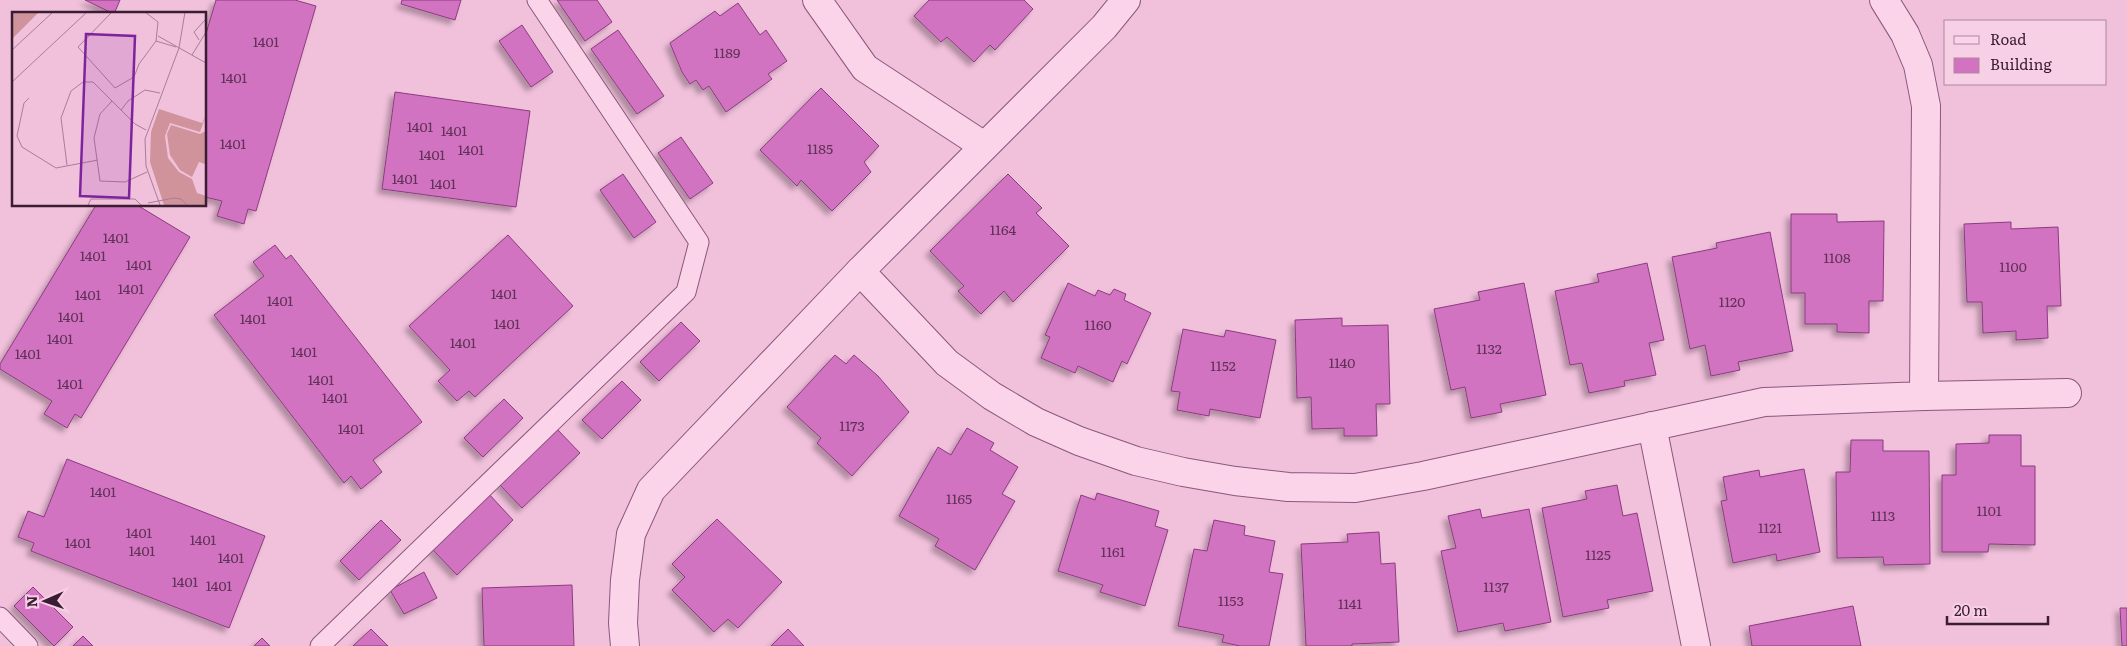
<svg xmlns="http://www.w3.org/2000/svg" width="2127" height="646" viewBox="0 0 2127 646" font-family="Literata,serif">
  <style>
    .building { fill: #d273c2; stroke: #8c3b81; filter: url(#shadow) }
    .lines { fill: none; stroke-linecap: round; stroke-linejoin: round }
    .lane-casing { stroke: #8b577d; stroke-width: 21 }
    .street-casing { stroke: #8b577d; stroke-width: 30 }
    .lane { stroke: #fbd4ea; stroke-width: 19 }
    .street { stroke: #fbd4ea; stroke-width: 28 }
    .labels { text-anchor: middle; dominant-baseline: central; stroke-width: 4; stroke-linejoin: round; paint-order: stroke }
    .number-label { font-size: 14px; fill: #603257 }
    .inset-road { fill: none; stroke: #a87e98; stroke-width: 1 }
    .view { fill: #7e239e; fill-opacity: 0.15; stroke: #7e239e; stroke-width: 2.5 }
    .inset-edge { fill: none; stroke: #3a1c33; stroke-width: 2.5 }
  </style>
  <defs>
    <filter id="shadow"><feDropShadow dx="-4.5" dy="4.5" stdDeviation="2.5" flood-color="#0004"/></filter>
  </defs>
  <rect width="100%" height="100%" fill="#f1c0db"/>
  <g class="building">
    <path d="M85,0h35l-6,14z"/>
    <path d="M216,0h79l21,6 -60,205 -8,-2 -4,15 -27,-8 5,-15 -17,-4v-160z"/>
    <path d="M402,0h59l-6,20 -54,-16z"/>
    <path d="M557,0h40l15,22 -27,19z"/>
    <path d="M929,0h95l9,9 -38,41 -5,-5 -16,17 -27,-25 -6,5 -27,-26z"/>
    <path d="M738,3l22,32 6,-5 21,31 -19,13 4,5 -46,33 -17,-26 -6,4 -7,-10 -6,4 -8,-12 -12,-29 45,-32 5,5z"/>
    <path d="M522,25l31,47 -22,15 -32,-46z"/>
    <path d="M618,30l46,66 -27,18 -46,-65z"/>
    <path d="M821,88l58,58 -15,16 7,10 -39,39 -31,-31 -4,6 -37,-36z"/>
    <path d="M395,92l135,19 -14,96 -134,-18z"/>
    <path d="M681,137l32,46 -23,16 -32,-46z"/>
    <path d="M623,174l33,48 -22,16 -34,-48z"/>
    <path d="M1008,174l34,34 -6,5 33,33 -56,56 -9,-11 -23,23 -23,-23 6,-5 -34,-35z"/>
    <path d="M96,205h41l53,32 -109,181 -6,-4 -8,14 -23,-14 8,-13 -52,-32v-5z"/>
    <path d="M1791,214h46v8l47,-1 -1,80h-14v32l-32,-1v-8h-32v-31h-14z"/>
    <path d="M2011,222v7l47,-2 3,79h-14l1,32 -32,2v-9l-33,2 -1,-31h-15l-3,-78z"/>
    <path d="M1770,232l23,119 -55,11 2,8 -29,6 -6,-31 -15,4 -18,-92 45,-9 -1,-5z"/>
    <path d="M508,235l65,71 -98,91 -6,-6 -12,10 -19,-20 12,-11 -41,-44z"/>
    <path d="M275,245l11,14 5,-4 131,167 -49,38 9,12 -21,17 -10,-13 -7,7 -130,-168 50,-39 -11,-14z"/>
    <path d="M1647,263l17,77 -15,3 7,32 -32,6 1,5 -36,7 -7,-30 -12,2 -15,-74 44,-9 -2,-8z"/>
    <path d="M1068,283l27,13 3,-6 12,5 4,-6 12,5 -2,6 27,13 -24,51 -5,-3 -9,21 -35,-16 -3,7 -34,-15 9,-21 -5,-2z"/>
    <path d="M1524,283l22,112 -46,9 2,8 -31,6 -6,-31 -14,3 -17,-81 46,-9 -2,-8z"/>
    <path d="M1342,318v8l46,-1 2,79h-14l1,32h-33v-8l-32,1 -1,-32 -14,1 -2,-78z"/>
    <path d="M681,322l19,19 -41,40 -19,-19z"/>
    <path d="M1183,329l41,8 2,-7 50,10 -16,78 -50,-9 -1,7 -32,-6 3,-18 -9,-1z"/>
    <path d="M835,355l11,9 8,-9 24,21 31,36 -57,64 -35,-33 4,-5 -34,-31z"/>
    <path d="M622,381l19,19 -39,39 -20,-19z"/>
    <path d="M504,399l19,19 -40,39 -19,-19z"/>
    <path d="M556,428l24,25 -58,55 -23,-24z"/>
    <path d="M967,428l27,15 -4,7 28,17 -16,27 13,7 -40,69 -40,-24 4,-7 -40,-23 39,-69 13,8z"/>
    <path d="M1989,435h32v31h14v79l-46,-1 -1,8h-46v-77h14v-31l33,-1z"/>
    <path d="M1851,440h32v11h46l1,113 -46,1 -1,-8 -46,1 -1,-86h14z"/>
    <path d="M67,459l198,77 -36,92 -198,-77 3,-8 -16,-6 10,-26 16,6z"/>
    <path d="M1804,469l16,83 -43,9 -1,-7 -43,9 -12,-62 6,-1 -4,-23 36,-7 1,7z"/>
    <path d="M1617,485l6,31 14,-3 16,78 -46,9 2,8 -46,9 -21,-109 45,-9 -2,-8z"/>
    <path d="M488,493l25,27 -56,55 -25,-26z"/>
    <path d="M1097,493l62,18 -4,15 13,4 -23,76 -45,-14 3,-7 -45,-14 23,-76 14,5z"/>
    <path d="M1480,509l2,9 47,-9 22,113 -46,9 -2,-8 -45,9 -17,-81 15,-3 -8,-32z"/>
    <path d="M717,519l65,63 -44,46 -10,-9 -14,13 -42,-42 13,-13 -13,-13z"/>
    <path d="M381,520l20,20 -42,40 -19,-19z"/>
    <path d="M1214,520l31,6 -1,9 31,6 -6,31 14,2 -14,72h-29l-18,-4 2,-7 -46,-9 16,-77 13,2z"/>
    <path d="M1379,532l2,32 14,-1 4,79 -47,2v2h-46l-5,-102 47,-2 -1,-8z"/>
    <path d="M424,572l13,26 -33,16 -14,-24z"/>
    <path d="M572,585l2,61h-90l-2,-58z"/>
    <path d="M33,587l40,40 -19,19 -40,-40z"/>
    <path d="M1853,606l8,40h-109l-3,-20z"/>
    <path d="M2120,608h7v38h-5z"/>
    <path d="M371,629l17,17h-35z"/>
    <path d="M788,629l16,17h-33z"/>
    <path d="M83,636l10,10h-20z"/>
    <path d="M262,638l8,8h-16z"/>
  </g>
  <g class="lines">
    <g class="lane-casing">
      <g id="lane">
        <path d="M0,617l28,29"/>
        <path d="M320,646l366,-354 13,-50 -162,-242"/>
      </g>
    </g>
    <g class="street-casing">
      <g id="street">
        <path d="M817,0l48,68 119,78"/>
        <path d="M1126,0l-22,27 -244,244 87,92 45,33 44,26 43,19 57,20 47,11 52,9 53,6 67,1 68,-12 341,-74 160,-6 2,-290 -8,-41 -13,-31 -21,-34"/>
        <path d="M1924,396l143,-3"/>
        <path d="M1652,426l44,220"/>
        <path d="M625,646l-2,-23 2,-43 6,-46 20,-44 209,-219"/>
      </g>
    </g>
    <use href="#lane" class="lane"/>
    <use href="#street" class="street"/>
  </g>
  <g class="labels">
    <g class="number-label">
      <text x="266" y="41">1401</text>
      <text x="727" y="52">1189</text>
      <text x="234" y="77">1401</text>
      <text x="420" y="126">1401</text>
      <text x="454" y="130">1401</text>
      <text x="233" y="143">1401</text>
      <text x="820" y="148">1185</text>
      <text x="471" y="149">1401</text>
      <text x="432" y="154">1401</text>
      <text x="405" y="178">1401</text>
      <text x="443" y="183">1401</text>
      <text x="1003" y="229">1164</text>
      <text x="116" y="237">1401</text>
      <text x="93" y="255">1401</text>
      <text x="1837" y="257">1108</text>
      <text x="139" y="264">1401</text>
      <text x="2013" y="266">1100</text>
      <text x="131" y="288">1401</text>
      <text x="504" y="293">1401</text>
      <text x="88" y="294">1401</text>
      <text x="280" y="300">1401</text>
      <text x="1732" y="301">1120</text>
      <text x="71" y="316">1401</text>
      <text x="253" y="318">1401</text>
      <text x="507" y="323">1401</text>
      <text x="1098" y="324">1160</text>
      <text x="60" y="338">1401</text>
      <text x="463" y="342">1401</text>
      <text x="1489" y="348">1132</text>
      <text x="304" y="351">1401</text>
      <text x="28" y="353">1401</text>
      <text x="1342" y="362">1140</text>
      <text x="1223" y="365">1152</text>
      <text x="321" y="379">1401</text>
      <text x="70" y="383">1401</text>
      <text x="335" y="397">1401</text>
      <text x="852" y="425">1173</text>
      <text x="351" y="428">1401</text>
      <text x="103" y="491">1401</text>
      <text x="959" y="498">1165</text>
      <text x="1989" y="510">1101</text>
      <text x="1883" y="515">1113</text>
      <text x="1770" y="527">1121</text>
      <text x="139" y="532">1401</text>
      <text x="203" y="539">1401</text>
      <text x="78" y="542">1401</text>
      <text x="142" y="550">1401</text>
      <text x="1113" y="551">1161</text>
      <text x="1598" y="554">1125</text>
      <text x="231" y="557">1401</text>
      <text x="185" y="581">1401</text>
      <text x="219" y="585">1401</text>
      <text x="1496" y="586">1137</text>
      <text x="1231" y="600">1153</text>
      <text x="1350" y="603">1141</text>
    </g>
  </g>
  <g transform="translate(12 12)">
    <rect width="194" height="194" fill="#f1c0db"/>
    <path d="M0,0h27l-27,27zM147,97l43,14 4,-8 -6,17 -30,-9 -5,13 3,22 11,14 13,7 5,14 9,3v9h-42l-14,-43 1,-30zM159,113l29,9 6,-3v29l-1,4 -6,-2 -7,15 -12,-7 -10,-15 -3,-21z" fill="#d0939c"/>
    <path class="inset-road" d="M100,0l-34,35 37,41 19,-11 5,-13 17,-23 2,-19 -13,-10M146,24l48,27M187,28l-5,-8 12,-13M144,29l20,6M0,38l41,-38M180,43l14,-23M0,70l75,-70M17,86l-5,5 -7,33 5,11 34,21 42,-8M109,98l7,-9 17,-11 15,3M134,118l-11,-6 -23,-23 -12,13 -6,24 6,43 25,1 22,-10M55,153l-6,-47 10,-27 12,-9h10l19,19M136,191l26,-5 7,1 6,6M76,193l3,-6h44l6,6M148,193l-14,-39 -1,-27 34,-91 6,-36"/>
    <path class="view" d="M74,22l49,2 -6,162 -49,-2z"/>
    <rect width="194" height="194" class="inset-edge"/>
  </g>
  <rect x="1944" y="20" width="162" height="65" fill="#f8d0e6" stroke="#ac889e"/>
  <rect x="1954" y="36" width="25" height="8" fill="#fbd4ea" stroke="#ac889e"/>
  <text x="1990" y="45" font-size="15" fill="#3a1c33">Road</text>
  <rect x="1954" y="58" width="25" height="15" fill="#d273c2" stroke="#ac889e"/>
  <text x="1990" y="70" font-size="15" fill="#3a1c33">Building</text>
  <g transform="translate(45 601) rotate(268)" stroke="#f8d0e6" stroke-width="4" paint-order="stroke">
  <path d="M0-4L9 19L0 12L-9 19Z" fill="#3a1c33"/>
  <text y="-8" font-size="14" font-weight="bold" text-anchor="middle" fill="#3a1c33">N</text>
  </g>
  <path d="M1947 616v8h101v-8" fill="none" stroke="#3a1c33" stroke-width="2.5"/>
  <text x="1954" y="616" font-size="15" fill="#3a1c33" stroke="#f8d0e6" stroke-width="4" paint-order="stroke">20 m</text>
</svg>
